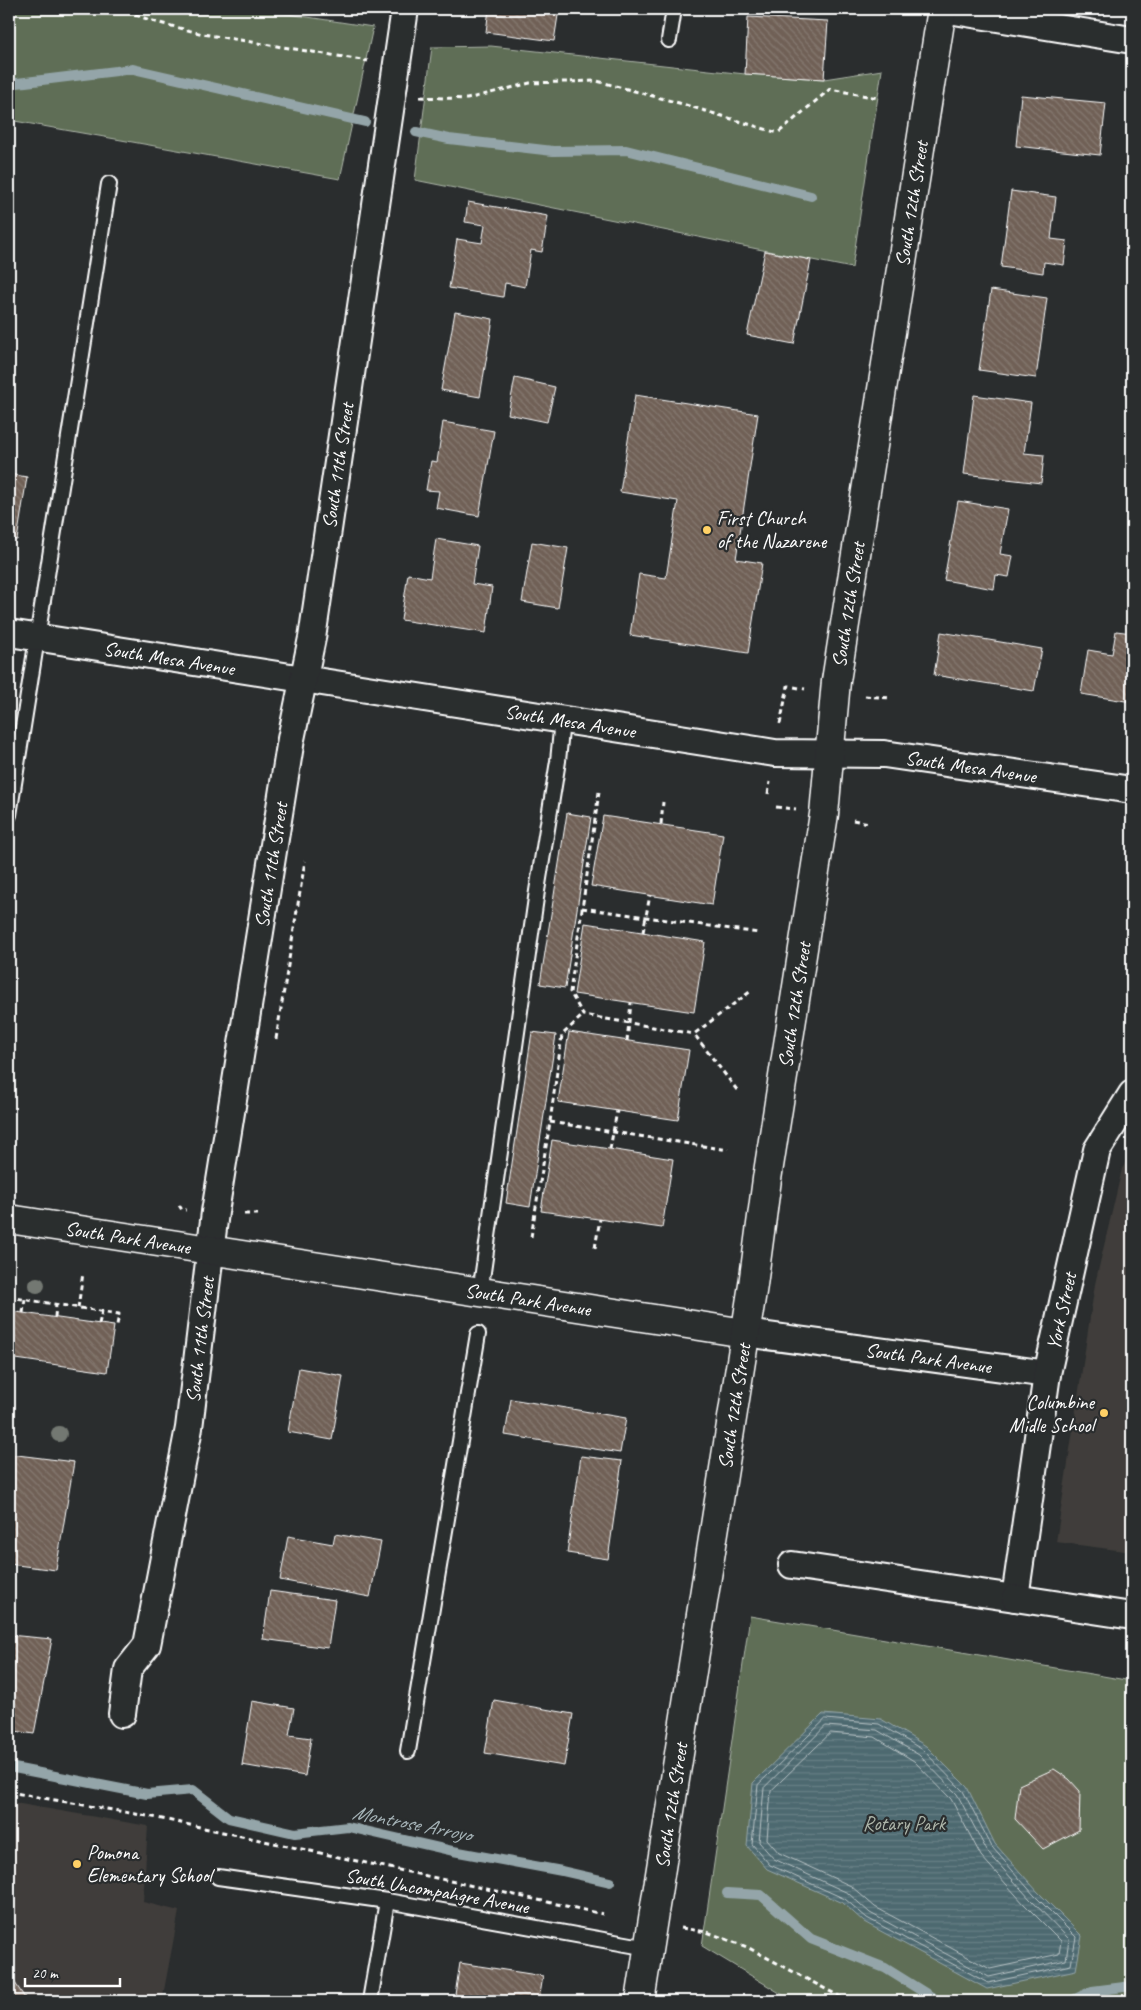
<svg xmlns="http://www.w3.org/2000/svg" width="1141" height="2010" viewBox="0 0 1141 2010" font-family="Caveat,sans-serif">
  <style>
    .built { fill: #3f3d3a }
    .green { fill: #5e6e56; stroke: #aeb6aa }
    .water { fill: url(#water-rules); stroke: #94a5a9 }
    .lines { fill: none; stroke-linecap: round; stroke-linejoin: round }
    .shore { stroke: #b8c3c6; stroke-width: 1 }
    .stream { stroke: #94a5a9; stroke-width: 10 }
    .building { fill: url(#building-back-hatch); stroke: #fff }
    .service-casing { stroke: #fff; stroke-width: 18 }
    .minor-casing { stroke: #fff; stroke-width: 30 }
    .tertiary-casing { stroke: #fff; stroke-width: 31 }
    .path { stroke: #fff; stroke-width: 3; stroke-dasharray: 5 4; stroke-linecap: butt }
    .service { stroke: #2a2d2e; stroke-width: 14 }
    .minor { stroke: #2a2d2e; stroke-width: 26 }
    .tertiary { stroke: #2a2d2e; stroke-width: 28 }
    .tree { fill: #737872 }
    .poi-dot { fill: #ffd166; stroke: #2a2d2e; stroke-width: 2 }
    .labels { text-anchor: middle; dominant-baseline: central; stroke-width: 4.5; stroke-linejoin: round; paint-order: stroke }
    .street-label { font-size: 20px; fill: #fff; stroke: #2a2d2e }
    .poi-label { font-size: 20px; fill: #fff; stroke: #2a2d2e; text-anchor: start }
    .park-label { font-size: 20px; fill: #aeb6aa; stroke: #2a2d2e }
    .water-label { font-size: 21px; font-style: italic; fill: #a6b4b8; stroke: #2a2d2e }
  </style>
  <defs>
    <pattern id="water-rules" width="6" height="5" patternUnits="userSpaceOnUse" patternTransform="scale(1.25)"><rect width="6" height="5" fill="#4d6970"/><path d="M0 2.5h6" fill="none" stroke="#688085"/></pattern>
    <pattern id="building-back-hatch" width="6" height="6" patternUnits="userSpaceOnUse" patternTransform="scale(1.25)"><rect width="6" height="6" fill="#706157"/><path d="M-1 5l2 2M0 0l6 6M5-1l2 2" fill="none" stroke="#857970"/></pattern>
  </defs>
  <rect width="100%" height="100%" fill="#2a2d2e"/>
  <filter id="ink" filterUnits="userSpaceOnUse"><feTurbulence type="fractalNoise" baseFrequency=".02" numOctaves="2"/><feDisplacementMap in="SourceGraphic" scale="10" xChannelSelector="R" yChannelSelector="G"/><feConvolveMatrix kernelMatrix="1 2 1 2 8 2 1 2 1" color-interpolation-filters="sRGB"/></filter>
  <g filter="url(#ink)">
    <g class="built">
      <path d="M1132,1151v401l-76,-10 39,-258 27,-115z"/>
      <path d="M9,1802l139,24 -5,76 36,9 -17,90h-153z"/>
    </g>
    <g class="green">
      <path d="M9,9h246l118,18 -33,152 -331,-59z"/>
      <path d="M491,46l254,28 79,5 58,-9 -30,198 -437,-88 17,-133z"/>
      <path d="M750,1616l382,65v320h-339l-91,-55z"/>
    </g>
    <path class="water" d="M823,1714l58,5 45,27 41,41 28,57 43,48 44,44 -6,34 -89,19 -123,-67 -21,-19 -76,-34 -20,-23 6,-63z"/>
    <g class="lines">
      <g class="shore">
        <path d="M826,1719l53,5 44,26 40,41 29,56 42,48 42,42 -5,28 -83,18 -121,-65 -22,-19 -75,-34 -18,-21 6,-59z"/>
        <path d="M826,1726l51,4 42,25 38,39 30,57 43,48 39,40 -3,21 -77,17 -119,-64 -22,-20 -74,-34 -15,-17 5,-54z"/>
        <path d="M831,1733l44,4 39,24 37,38 30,57 43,48 37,37 -2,13 -69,15 -115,-62 -24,-21 -72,-33 -12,-14 4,-48z"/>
      </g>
      <g class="stream">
        <path d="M9,84l124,-15 232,53"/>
        <path d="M416,132l33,7 104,12 73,-1 185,46"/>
        <path d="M9,1767l138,27 46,-4 36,28 66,15 53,-6 105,24 109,20 48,11"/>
        <path d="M727,1893l34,2 50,44 74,29 53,33"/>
        <path d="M1071,2001l21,-10 40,-5"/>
      </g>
    </g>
    <g class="building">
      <path d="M489,9h70l-5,32 -68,-9z"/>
      <path d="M748,17l80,4 -4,58 -79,-5z"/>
      <path d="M1021,95l85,8 -6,52 -84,-9z"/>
      <path d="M1011,191l45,6 -5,42 16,2 -3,24 -20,-3 -1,11 -42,-6z"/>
      <path d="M468,202l80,14 -6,36 -11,-2 -6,37 -20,-4 -2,14 -54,-9 8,-49 25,4 3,-18 -20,-3z"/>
      <path d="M765,251l46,9 -17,84 -47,-9z"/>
      <path d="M991,290l56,8 -11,80 -57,-8z"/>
      <path d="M455,312l38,7 -13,78 -39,-7z"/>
      <path d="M515,378l40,9 -8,35 -39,-8z"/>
      <path d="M635,395l123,19 -22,145 26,4 -14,90 -118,-18 9,-61 27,4 12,-77 -58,-9z"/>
      <path d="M974,395l57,8 -7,50 20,2 -3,28 -77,-9z"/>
      <path d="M443,422l51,9 -15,85 -43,-8 3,-17 -13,-1 5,-29 6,1z"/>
      <path d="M9,474l18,3 -10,63 -8,-1z"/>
      <path d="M958,501l50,8 -8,45 13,2 -4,21 -13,-2 -2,14 -50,-9z"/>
      <path d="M436,539l42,7 -6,38 20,3 -6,46 -85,-13 7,-46 22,4z"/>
      <path d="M532,542l36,6 -10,60 -36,-6z"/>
      <path d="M1116,631l16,2v69l-51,-8 7,-44 24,4z"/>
      <path d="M941,632l101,17 -8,42 -100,-16z"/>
      <path d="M567,813l24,4 -26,171 -25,-4z"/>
      <path d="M603,816l120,18 -11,71 -121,-19z"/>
      <path d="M585,923l120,19 -11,70 -120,-18z"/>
      <path d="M532,1032l24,3 -26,172 -24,-4z"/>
      <path d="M569,1032l120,18 -11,70 -120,-18z"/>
      <path d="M552,1140l121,19 -11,69 -121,-17z"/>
      <path d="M9,1311l105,15 -7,46 -98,-14z"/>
      <path d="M299,1368l44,8 -11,64 -44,-8z"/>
      <path d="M511,1399l115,19 -6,35 -115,-18z"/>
      <path d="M9,1454l65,8 -18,108 -47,-6z"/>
      <path d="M581,1456l41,5 -14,98 -41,-6z"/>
      <path d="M335,1534l46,8 -11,55 -90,-17 8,-44 45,8z"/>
      <path d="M270,1591l65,9 -7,48 -65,-9z"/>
      <path d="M9,1635l43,4 -18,95 -25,-4z"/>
      <path d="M494,1700l79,14 -9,52 -79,-13z"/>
      <path d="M252,1701l42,7 -5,27 22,3 -6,38 -63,-11z"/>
      <path d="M1054,1769l15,10 11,12 -1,39 -36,19 -28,-30 4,-34z"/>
      <path d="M460,1963l83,13 -4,25h-85z"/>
      <path d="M9,1974l18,27h-18z"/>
    </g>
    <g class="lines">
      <g class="service-casing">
        <g id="service">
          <path d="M669,40l5,-31"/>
          <path d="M9,815l100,-631"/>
          <path d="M480,1293l57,-402 21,-130 4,-41"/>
          <path d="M408,1751l70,-417"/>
          <path d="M218,1877l169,24 261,47"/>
          <path d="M370,2001l17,-100"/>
        </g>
      </g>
      <g class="minor-casing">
        <g id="minor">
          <path d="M942,9l190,31"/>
          <path id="s1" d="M9,633l766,120 109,1 248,36"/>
          <path id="s2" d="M745,1333l302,41"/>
          <path id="s3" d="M792,1565l223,33 32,-224 50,-224 35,-56"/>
          <path d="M1015,1598l117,18"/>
          <path id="s4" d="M122,1714l6,-45 19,-24 42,-217 26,-216 76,-473 21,-101 93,-629"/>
        </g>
      </g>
      <g class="tertiary-casing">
        <g id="tertiary">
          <path id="s5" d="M9,1219l736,114"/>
          <path id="s6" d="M640,2001l113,-716 14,-106 57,-365 12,-133 106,-672"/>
        </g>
      </g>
      <g class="path">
        <path d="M118,9l38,13 47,12 165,27"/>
        <path d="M420,97l47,2 63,-16 67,-2 82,22 99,30 52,-44 48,9"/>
        <path d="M865,696l25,2"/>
        <path d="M780,724l8,-38 17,3"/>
        <path d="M599,792l-29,200 13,23 111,19"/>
        <path d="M768,794l2,-12"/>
        <path d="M776,807l20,2"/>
        <path d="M853,820l16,3"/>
        <path d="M661,824l2,-22"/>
        <path d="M582,908l177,25"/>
        <path d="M643,932l7,-37"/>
        <path d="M276,1039l29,-178"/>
        <path d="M627,1041l4,-38"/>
        <path d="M737,1090l-43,-56 57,-43"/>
        <path d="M550,1122l178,28"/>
        <path d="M610,1149l7,-38"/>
        <path d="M179,1205l3,5h4"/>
        <path d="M244,1214h15"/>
        <path d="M531,1237l19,-115 12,-87 21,-20"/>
        <path d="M595,1248l5,-29"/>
        <path d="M9,1297l110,17 -2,11"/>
        <path d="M78,1308l5,-35"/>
        <path d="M23,1313l2,-14"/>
        <path d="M55,1317l1,-12"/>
        <path d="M99,1324l3,-13"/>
        <path d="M9,1792l144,25 450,97"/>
        <path d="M1132,1921v34"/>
        <path d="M681,1928l26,4 40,15 101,54"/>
      </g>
      <use href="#service" class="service"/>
      <use href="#minor" class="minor"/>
      <use href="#tertiary" class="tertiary"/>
    </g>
    <g class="tree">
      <circle cx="37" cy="1285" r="8"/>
      <circle cx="59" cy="1434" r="8"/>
    </g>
  </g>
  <g class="poi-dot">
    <circle cx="707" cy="530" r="5"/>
    <circle cx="1104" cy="1413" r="5"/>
    <circle cx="77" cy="1864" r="5"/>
  </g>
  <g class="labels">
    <g class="street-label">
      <text stroke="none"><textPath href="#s6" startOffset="1818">South 12th Street</textPath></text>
      <text stroke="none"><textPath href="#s4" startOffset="1271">South 11th Street</textPath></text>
      <text stroke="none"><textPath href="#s6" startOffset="1412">South 12th Street</textPath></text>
      <text stroke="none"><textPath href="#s1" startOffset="162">South Mesa Avenue</textPath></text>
      <text stroke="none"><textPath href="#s1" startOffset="568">South Mesa Avenue</textPath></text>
      <text stroke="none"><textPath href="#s1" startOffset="972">South Mesa Avenue</textPath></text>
      <text stroke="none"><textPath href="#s4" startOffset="866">South 11th Street</textPath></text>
      <text stroke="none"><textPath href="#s6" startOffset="1008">South 12th Street</textPath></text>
      <text stroke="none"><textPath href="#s5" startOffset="120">South Park Avenue</textPath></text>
      <text stroke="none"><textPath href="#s5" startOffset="525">South Park Avenue</textPath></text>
      <text stroke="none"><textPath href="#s3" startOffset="516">York Street</textPath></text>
      <text stroke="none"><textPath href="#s4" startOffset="386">South 11th Street</textPath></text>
      <text stroke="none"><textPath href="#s2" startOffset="185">South Park Avenue</textPath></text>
      <text stroke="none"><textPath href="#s6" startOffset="602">South 12th Street</textPath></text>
      <text stroke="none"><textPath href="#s6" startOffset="198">South 12th Street</textPath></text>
      <text transform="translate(437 1891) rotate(10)">South Uncompahgre Avenue</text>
    </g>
    <g class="poi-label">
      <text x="717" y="518">First Church<tspan x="717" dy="23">of the Nazarene</tspan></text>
      <text x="1094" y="1402" text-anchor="end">Columbine<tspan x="1094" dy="23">Midle School</tspan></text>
      <text x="87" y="1852">Pomona<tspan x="87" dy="23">Elementary School</tspan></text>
    </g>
    <g class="park-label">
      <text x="904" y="1823">Rotary Park</text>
    </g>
    <g class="water-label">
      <text transform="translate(412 1823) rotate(11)">Montrose Arroyo</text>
    </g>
  </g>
  <rect width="1141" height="2010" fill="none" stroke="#2a2d2e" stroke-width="30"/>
  <rect x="15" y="15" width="1111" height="1980" fill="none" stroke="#fff" stroke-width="2" filter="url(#ink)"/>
  <path d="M25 1978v8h95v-8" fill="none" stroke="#ffffff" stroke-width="2.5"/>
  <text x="32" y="1978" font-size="15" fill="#ffffff" stroke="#2a2d2e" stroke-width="4" paint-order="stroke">20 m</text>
</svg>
